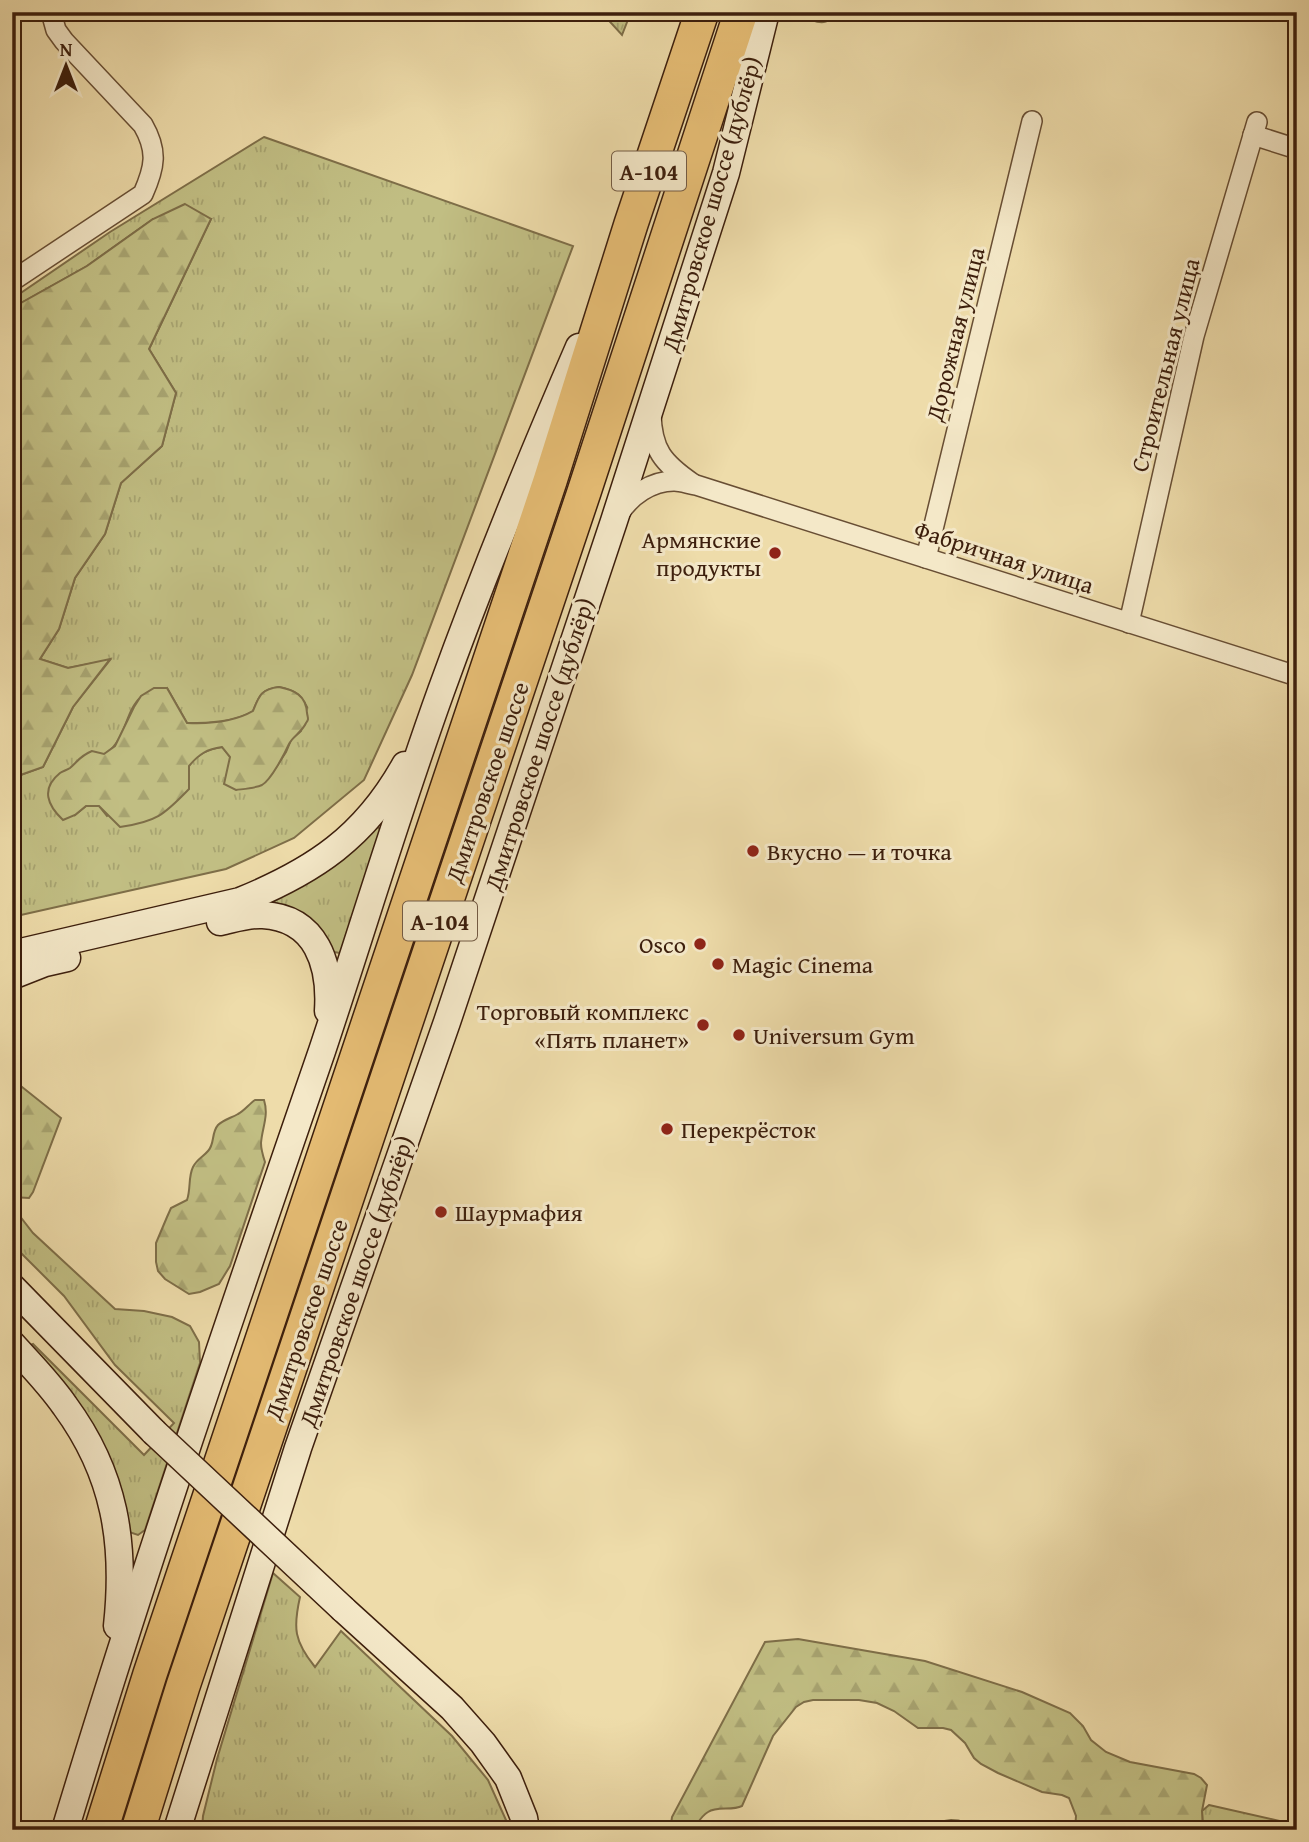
<svg xmlns="http://www.w3.org/2000/svg" width="1309" height="1842" viewBox="0 0 1309 1842" font-family="'Gentium Book Plus',serif">
  <style>
    .grass { fill: url(#grass-tufts); stroke: #7e6e48; stroke-width: 2; fill-rule: evenodd }
    .forest { fill: url(#forest-firs); stroke: #7e6e48; stroke-width: 2 }
    .lines { fill: none; stroke-linecap: round; stroke-linejoin: round }
    .street-casing { stroke: #684e34; stroke-width: 22 }
    .secondary-casing { stroke: #3c1e0c; stroke-width: 29 }
    .highway-casing { stroke: #3c1e0c; stroke-width: 36 }
    .street { stroke: #f4e8c8; stroke-width: 19 }
    .secondary { stroke: #f4e8c8; stroke-width: 26 }
    .highway { stroke: #e7be75; stroke-width: 33 }
    .secondary-bridge-casing { stroke: #3c1e0c; stroke-width: 29; stroke-linecap: butt }
    .secondary-bridge { stroke: #f4e8c8; stroke-width: 26 }
    .poi-dot { fill: #8f2418; stroke: #f4e8c8; stroke-width: 2.5 }
    .labels { text-anchor: middle; dominant-baseline: central; stroke-width: 6; stroke-linejoin: round; paint-order: stroke }
    .shield { fill: #f4e8c8; stroke: #735b44; stroke-width: 2 }
    .shield-label { font-size: 23px; font-weight: bold; fill: #3c1e0c }
    .street-label { font-size: 24px; fill: #3c1e0c; stroke: #f4e8c8 }
    .poi-label { font-size: 24px; fill: #3c1e0c; stroke: #f4e8c8; text-anchor: start }
  </style>
  <defs>
    <pattern id="grass-tufts" width="24" height="20" patternUnits="userSpaceOnUse" patternTransform="scale(1.75)"><rect width="24" height="20" fill="#c1be83"/><path d="M3 7l-1-3M5 7V3M7 7l1-3M15 17l-1-3M17 17v-4M19 17l1-3" fill="none" stroke="#a7a370"/></pattern>
    <pattern id="forest-firs" width="22" height="20" patternUnits="userSpaceOnUse" patternTransform="scale(1.75)"><rect width="22" height="20" fill="#c1be83"/><path d="M5 1l3.5 6h-7zM16 11l3.5 6h-7z" fill="#a7a370"/></pattern>
  </defs>
  <rect width="100%" height="100%" fill="#eedcaa"/>
  <filter id="stains"><feTurbulence type="fractalNoise" baseFrequency=".00286" numOctaves="4"/><feColorMatrix values="0 0 0 0 .2 0 0 0 0 .09 0 0 0 0 .02 0 0 0 .5 -.17"/></filter>
  <radialGradient id="worn" r=".72"><stop offset=".6" stop-color="#630" stop-opacity="0"/><stop offset="1" stop-color="#630" stop-opacity=".3"/></radialGradient>
  <g class="grass">
    <path d="M601,12h30l-9,23z"/>
    <path d="M811,12h24c-4,11 -13,12 -23,8z"/>
    <path d="M264,137l309,109 -161,429 -48,105 -70,58 -68,31 -214,48v-139l31,-11 30,-60 37,-47 -42,8 -28,-9 19,-30 16,-51 30,-44 16,-51 41,-37 14,-53 -27,-44 62,-130h-58l-66,47 -75,42v-9l98,-67zM279,687c14,3 21,6 28,20l-6,24 -10,9 -5,12 -15,23 -41,-18 -8,-10c-15,2 -23,7 -33,18l-82,51 -8,-10h-13l-11,9 -15,-41c15,-9 44,-15 54,-28 12,-13 13,-37 27,-49 5,-5 18,-7 26,-9l20,35c22,0 47,-1 66,-12 6,-15 8,-22 26,-24z"/>
    <path d="M375,825l6,5 -37,120 -4,3 -6,-1 -59,-47 -1,-6z"/>
    <path d="M12,1206l21,27 82,76 29,2 28,6 18,9 9,16 1,21 -55,167 -7,5 -9,-3 -101,-186 5,-2 111,111 30,-32 -59,-58 -51,-69 -52,-52z"/>
    <path d="M273,1573l27,24c-7,31 -6,44 15,70l26,-36 111,105 36,44 18,40 1,10h-305l1,-14 14,-57z"/>
    <path d="M1209,1805l88,20v5h-94l-1,-19z"/>
  </g>
  <g class="forest">
    <path d="M185,204l26,15 -62,130 27,44 -14,53 -41,37 -16,51 -30,44 -16,51 -19,30 28,9 42,-9 -37,48 -30,60 -31,11v-470l75,-42 66,-47z"/>
    <path d="M279,687c15,3 27,8 28,26 1,6 2,6 -1,10 -4,9 -13,13 -17,21 -4,9 -18,36 -27,41 -6,3 -19,4 -26,5l-12,-6 6,-27 -8,-10c-15,2 -23,7 -33,19v23c-25,26 -33,33 -69,38l-21,-21h-13l-11,9 -12,5c-15,-14 -23,-31 -3,-47 3,-2 7,-3 10,-5 9,-8 10,-12 22,-17l12,3 11,-8 19,-39 7,-11 13,-8h13l20,35c21,1 47,-1 66,-12 6,-15 8,-22 26,-24z"/>
    <path d="M12,1079l49,39 -28,74 -4,6 -17,-1z"/>
    <path d="M255,1100h9c5,16 -2,28 -3,43 0,7 2,13 4,19l-35,104 -11,18 -19,8 -11,2 -24,-15 -7,-8 -2,-9v-19l11,-26 4,-9 16,-8c4,-11 1,-23 6,-33 4,-8 10,-10 15,-16 7,-7 3,-18 10,-26 5,-5 13,-7 20,-11 6,-3 11,-10 17,-14z"/>
    <path d="M798,1639l127,22 97,31 48,21 13,13 8,14 15,12 24,10 64,12 7,4 6,7 -5,26 1,19h-128l1,-14 -7,-18 -7,-3 -20,-3 -44,-19 -17,-9 -7,-6 -9,-15 -14,-13 -8,-2h-25l-24,-17 -17,-8 -18,-3h-46l-9,2 -8,5 -23,29 -31,70c-10,5 -25,0 -34,6 -15,9 -11,30 -37,12l1,-7 93,-175z"/>
    <path d="M951,1820c11,0 17,3 27,10h-56l9,-7z"/>
  </g>
  <g class="lines">
    <g class="street-casing">
      <g id="street">
        <path d="M1253,135l44,14"/>
        <path d="M12,281l131,-87c12,-27 15,-43 0,-69l-79,-84 -8,-11 -5,-18"/>
        <path d="M651,414c1,36 12,49 41,69"/>
        <path d="M619,514c11,-18 32,-33 55,-33 7,0 15,3 22,4l601,191"/>
        <path d="M926,558l106,-437"/>
        <path d="M1129,623l65,-287 63,-214"/>
      </g>
    </g>
    <g class="secondary-casing">
      <g id="secondary">
        <path d="M220,922c14,-3 29,-8 43,-7 54,3 68,50 65,96"/>
        <path d="M12,954l228,-53c74,-30 125,-64 165,-136"/>
        <path d="M12,976l33,-13 22,-5"/>
        <path d="M12,1287l142,145"/>
        <path d="M12,1344c18,20 38,40 53,62 50,68 61,137 52,220"/>
        <path d="M343,1609l109,99 31,35 25,35 16,40 2,12"/>
        <path d="M65,1830c79,-262 168,-521 257,-779 40,-120 76,-241 119,-360 42,-116 89,-231 138,-344"/>
        <path d="M177,1830l121,-382 149,-426 167,-501 112,-348 40,-161"/>
      </g>
    </g>
    <g class="highway-casing">
      <g id="highway">
        <path d="M101,1830l49,-156 400,-1193 81,-257 71,-212"/>
        <path d="M138,1830l45,-144 401,-1194 157,-480"/>
      </g>
    </g>
    <use href="#street" class="street"/>
    <use href="#secondary" class="secondary"/>
    <use href="#highway" class="highway"/>
    <g class="secondary-bridge-casing">
      <path id="secondary-bridge" d="M154,1432l189,177"/>
    </g>
    <use href="#secondary-bridge" class="secondary-bridge"/>
  </g>
  <g class="poi-dot">
    <circle cx="775" cy="553" r="7"/>
    <circle cx="753" cy="851" r="7"/>
    <circle cx="700" cy="944" r="7"/>
    <circle cx="718" cy="964" r="7"/>
    <circle cx="703" cy="1025" r="7"/>
    <circle cx="739" cy="1035" r="7"/>
    <circle cx="667" cy="1129" r="7"/>
    <circle cx="441" cy="1212" r="7"/>
  </g>
  <g class="labels">
    <g class="shield">
      <rect x="612" y="151.5" width="74" height="39" rx="5"/>
      <rect x="403" y="901.5" width="74" height="39" rx="5"/>
    </g>
    <g class="shield-label">
      <text x="649" y="171">А-104</text>
      <text x="440" y="921">А-104</text>
    </g>
    <g class="street-label">
      <text transform="translate(711 204) rotate(-74)">Дмитровское шоссе (дублёр)</text>
      <text transform="translate(955 334) rotate(-76)">Дорожная улица</text>
      <text transform="translate(1165 365) rotate(-76)">Строительная улица</text>
      <text transform="translate(1004 557) rotate(18)">Фабричная улица</text>
      <text transform="translate(539 744) rotate(-72)">Дмитровское шоссе (дублёр)</text>
      <text transform="translate(487 782) rotate(-71)">Дмитровское шоссе</text>
      <text transform="translate(356 1281) rotate(-71)">Дмитровское шоссе (дублёр)</text>
      <text transform="translate(306 1319) rotate(-71)">Дмитровское шоссе</text>
    </g>
    <g class="poi-label">
      <text x="761" y="539" text-anchor="end">Армянские<tspan x="761" dy="28">продукты</tspan></text>
      <text x="767" y="851">Вкусно — и точка</text>
      <text x="686" y="944" text-anchor="end">Osco</text>
      <text x="732" y="964">Magic Cinema</text>
      <text x="689" y="1011" text-anchor="end">Торговый комплекс<tspan x="689" dy="28">«Пять планет»</tspan></text>
      <text x="753" y="1035">Universum Gym</text>
      <text x="681" y="1129">Перекрёсток</text>
      <text x="455" y="1212">Шаурмафия</text>
    </g>
  </g>
  <rect width="1309" height="1842" fill="none" stroke="#eedcaa" stroke-width="42"/>
  <rect x="14" y="14" width="1281" height="1814" fill="none" stroke="#3c1e0c" stroke-width="3.5"/>
  <rect x="21" y="21" width="1267" height="1800" fill="none" stroke="#3c1e0c" stroke-width="2"/>
  <g transform="translate(66 66)" stroke="#f4e8c8" stroke-width="5" paint-order="stroke">
  <path d="M0-5L12 26L0 18L-12 26Z" fill="#3c1e0c"/>
  <text y="-10" font-size="19" font-weight="bold" text-anchor="middle" fill="#3c1e0c">N</text>
  </g>
  <rect width="100%" height="100%" filter="url(#stains)"/>
  <rect width="100%" height="100%" fill="url(#worn)"/>
</svg>
